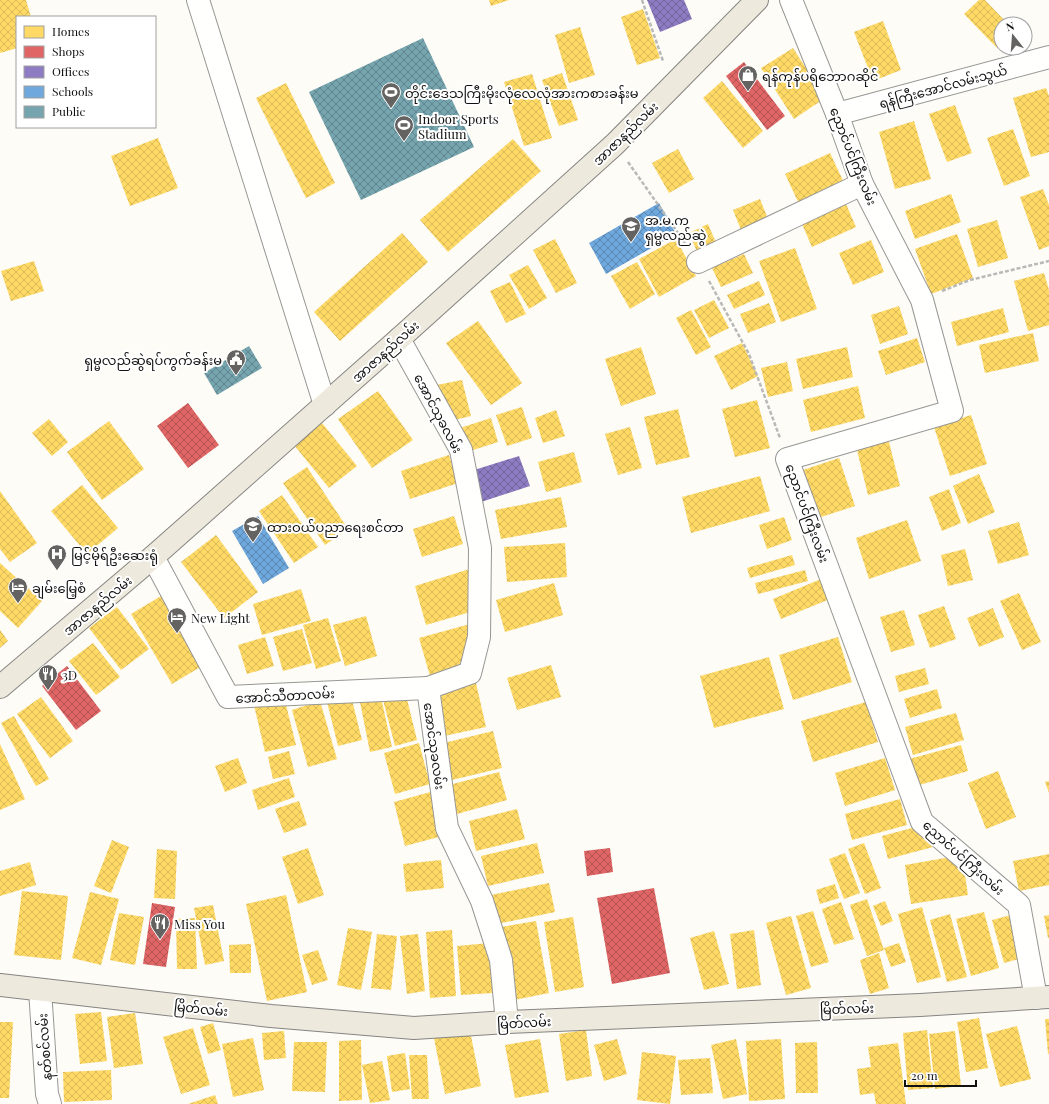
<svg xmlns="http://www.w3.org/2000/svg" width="1049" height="1104" viewBox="0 0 1049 1104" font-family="'Playfair Display','Noto Sans Myanmar',serif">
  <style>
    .homes { fill: url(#homes-cross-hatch) }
    .shops { fill: url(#shops-cross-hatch) }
    .offices { fill: url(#offices-cross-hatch) }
    .schools { fill: url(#schools-cross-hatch) }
    .public { fill: url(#public-cross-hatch) }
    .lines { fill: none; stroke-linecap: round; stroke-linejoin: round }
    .minor-casing { stroke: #979795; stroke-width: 24 }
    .major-casing { stroke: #858482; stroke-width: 24 }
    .path { stroke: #b9b9b8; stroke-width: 2.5; stroke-dasharray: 4 2; stroke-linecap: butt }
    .minor { stroke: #fffffe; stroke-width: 22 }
    .major { stroke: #ede9dc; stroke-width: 22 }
    .labels { text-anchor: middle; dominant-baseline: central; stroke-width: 4; stroke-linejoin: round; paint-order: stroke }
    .poi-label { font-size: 13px; fill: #111; stroke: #fff; text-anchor: start }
    .street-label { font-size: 13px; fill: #111; stroke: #fff }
  </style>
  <defs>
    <pattern id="homes-cross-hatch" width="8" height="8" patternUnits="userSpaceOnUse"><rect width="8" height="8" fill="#ffd966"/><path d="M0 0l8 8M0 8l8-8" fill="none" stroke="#dab957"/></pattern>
    <pattern id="shops-cross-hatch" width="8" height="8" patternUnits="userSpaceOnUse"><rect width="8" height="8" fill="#e06666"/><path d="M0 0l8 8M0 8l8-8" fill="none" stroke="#b45353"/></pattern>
    <pattern id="offices-cross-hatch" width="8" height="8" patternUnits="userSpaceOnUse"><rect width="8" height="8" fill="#8e7cc3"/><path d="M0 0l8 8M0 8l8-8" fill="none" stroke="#73649d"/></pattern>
    <pattern id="schools-cross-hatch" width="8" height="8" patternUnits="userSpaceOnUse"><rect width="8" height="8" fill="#6fa8dc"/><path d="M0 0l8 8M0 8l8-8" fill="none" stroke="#5a87b1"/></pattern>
    <pattern id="public-cross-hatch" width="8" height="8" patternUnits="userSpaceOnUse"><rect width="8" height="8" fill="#76a5af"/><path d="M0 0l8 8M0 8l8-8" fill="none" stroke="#5f858d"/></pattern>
  </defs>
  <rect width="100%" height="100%" fill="#fdfcf7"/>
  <g class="homes">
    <path d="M0,0h26l5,17h-14v31l-17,5z"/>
    <path d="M489,0h20l-18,6z"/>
    <path d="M979,0h6l23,24h-7v20l-4,4 -33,-34z"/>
    <path d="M643,9l17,49 -23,7 -16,-48z"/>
    <path d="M883,21l18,49 -28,11 -19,-49z"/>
    <path d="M580,27l15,48 -26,8 -14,-48z"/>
    <path d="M793,48l32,50 -31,21 -33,-51z"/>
    <path d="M562,73l16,47 -19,6 -17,-46z"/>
    <path d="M532,74l20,64 -28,8 -20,-64z"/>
    <path d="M722,81l41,50 -20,17 -40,-50z"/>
    <path d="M286,83l49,100 -29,15 -50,-100z"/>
    <path d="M1046,88l3,8v56l-18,5 -18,-59z"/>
    <path d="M955,105l17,48 -25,9 -18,-48z"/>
    <path d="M914,121l17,58 -36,10 -16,-57z"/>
    <path d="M1013,129l17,47 -26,10 -17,-48z"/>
    <path d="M158,138l20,50 -48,18 -19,-50z"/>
    <path d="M513,139l28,32 -93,81 -28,-32z"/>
    <path d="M678,149l16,30 -25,14 -17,-30z"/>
    <path d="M830,153l15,32 -45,21 -15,-32z"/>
    <path d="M1043,189l6,16v41l-10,4 -19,-53z"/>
    <path d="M951,194l10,28 -46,17 -10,-28z"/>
    <path d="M760,199l8,20 -27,11 -8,-20z"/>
    <path d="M846,204l10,23 -44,20 -10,-23z"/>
    <path d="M997,220l11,38 -30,9 -11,-38z"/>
    <path d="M708,224l9,21 -19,9 -9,-21z"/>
    <path d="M402,233l26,29 -88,79 -26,-29z"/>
    <path d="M957,234l16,44 -42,16 -16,-45z"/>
    <path d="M555,239l22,44 -21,10 -23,-43z"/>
    <path d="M676,239l20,37 -37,21 -20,-38z"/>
    <path d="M871,240l13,32 -31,13 -14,-32z"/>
    <path d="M795,248l22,61 -36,13 -22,-61z"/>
    <path d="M744,254l9,19 -32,14 -9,-19z"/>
    <path d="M34,261l10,30 -33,10 -10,-30z"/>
    <path d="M637,262l18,32 -25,15 -19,-33z"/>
    <path d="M528,265l19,33 -18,11 -20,-34z"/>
    <path d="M1044,273l5,17v35l-21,6 -14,-50z"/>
    <path d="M759,281l6,14 -31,14 -7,-14z"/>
    <path d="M510,282l16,32 -20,9 -16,-32z"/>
    <path d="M714,300l15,28 -20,10 -15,-28z"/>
    <path d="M769,303l7,19 -28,11 -8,-19z"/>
    <path d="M899,306l9,28 -28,10 -9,-29z"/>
    <path d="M1003,308l6,24 -52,14 -6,-24z"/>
    <path d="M691,310l20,37 -15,8 -20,-37z"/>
    <path d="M478,321l44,62 -31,22 -45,-62z"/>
    <path d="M1033,333l6,28 -54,12 -6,-28z"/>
    <path d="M917,338l8,24 -39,13 -8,-24z"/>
    <path d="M742,343l16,33 -27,14 -17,-34z"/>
    <path d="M641,347l15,47 -35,12 -16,-47z"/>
    <path d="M847,347l6,30 -50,12 -7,-30z"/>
    <path d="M787,362l6,29 -25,6 -7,-29z"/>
    <path d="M462,380l9,36 -25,6 -9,-37z"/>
    <path d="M858,386l7,32 -54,14 -8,-32z"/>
    <path d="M378,391l35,49 -41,28 -34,-49z"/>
    <path d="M757,400l13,48 -35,9 -13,-48z"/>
    <path d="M522,407l10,31 -25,8 -11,-31z"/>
    <path d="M678,409l12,48 -34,8 -12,-48z"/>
    <path d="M556,410l9,26 -22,7 -8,-25z"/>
    <path d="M971,415l16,49 -37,12 -16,-49z"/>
    <path d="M491,418l7,24 -31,10 -7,-24z"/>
    <path d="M49,419l19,23 -16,14 -20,-23z"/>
    <path d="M109,421l35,48 -42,31 -35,-48z"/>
    <path d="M322,423l35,43 -28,22 -35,-43z"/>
    <path d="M630,427l12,41 -24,7 -13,-41z"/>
    <path d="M888,438l12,48 -32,9 -12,-49z"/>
    <path d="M574,452l8,30 -36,10 -8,-30z"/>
    <path d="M449,455l9,28 -48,16 -9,-28z"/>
    <path d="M839,458l16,48 -40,13 -15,-48z"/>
    <path d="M307,467l41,62 -23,16 -42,-62z"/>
    <path d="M979,474l16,38 -27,12 -15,-38z"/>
    <path d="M760,476l10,35 -79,22 -9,-36z"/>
    <path d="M82,485l36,43 -31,26 -36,-43z"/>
    <path d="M949,489l12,34 -19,8 -13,-34z"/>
    <path d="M0,491l37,52 -27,19 -10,-13z"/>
    <path d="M282,495l36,52 -24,16 -35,-52z"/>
    <path d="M561,497l6,30 -66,12 -6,-29z"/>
    <path d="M454,516l9,28 -41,13 -9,-28z"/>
    <path d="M784,517l8,23 -25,9 -8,-24z"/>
    <path d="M907,520l14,41 -52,18 -13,-41z"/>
    <path d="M1019,522l10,33 -31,9 -10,-33z"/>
    <path d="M216,535l42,57 -34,26 -43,-56z"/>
    <path d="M565,543l2,34 -60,5 -3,-35z"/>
    <path d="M965,549l8,31 -25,6 -7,-31z"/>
    <path d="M792,555l3,10 -45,13 -3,-10z"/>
    <path d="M0,563l42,38 -24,27 -18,-17z"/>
    <path d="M473,568l11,40 -58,17 -11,-39z"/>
    <path d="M805,570l3,11 -50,13 -3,-11z"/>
    <path d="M821,579l9,20 -49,20 -8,-20z"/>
    <path d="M554,583l9,32 -58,17 -9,-32z"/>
    <path d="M301,589l10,32 -49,14 -9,-31z"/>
    <path d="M166,593l41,70 -35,21 -41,-70z"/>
    <path d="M1019,593l22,49 -19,8 -22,-49z"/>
    <path d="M944,606l12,33 -26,9 -12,-33z"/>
    <path d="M117,607l32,42 -28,21 -32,-42z"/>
    <path d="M993,608l11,29 -25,10 -12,-29z"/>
    <path d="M904,610l11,35 -24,7 -11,-35z"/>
    <path d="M366,616l11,40 -32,10 -12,-41z"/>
    <path d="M328,618l13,43 -25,8 -13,-44z"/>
    <path d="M470,624l14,44 -52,15 -13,-45z"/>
    <path d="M302,629l10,34 -29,8 -10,-34z"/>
    <path d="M0,630l8,11 -8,7z"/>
    <path d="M265,637l9,29 -27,8 -9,-29z"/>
    <path d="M838,637l14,45 -59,18 -14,-45z"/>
    <path d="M93,643l27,34 -24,18 -27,-34z"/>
    <path d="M769,657l15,52 -70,19 -14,-52z"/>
    <path d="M551,665l10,32 -44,13 -10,-32z"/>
    <path d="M925,668l4,16 -30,8 -4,-16z"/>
    <path d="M476,683l10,44 -42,9 -9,-43z"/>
    <path d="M937,689l5,19 -32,10 -6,-19z"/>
    <path d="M405,691l12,49 -22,6 -13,-50z"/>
    <path d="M283,693l13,52 -31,7 -12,-51z"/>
    <path d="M380,693l12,54 -22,5 -11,-55z"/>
    <path d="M351,696l11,44 -24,6 -11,-44z"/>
    <path d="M41,697l32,44 -23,17 -33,-44z"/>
    <path d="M320,701l17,58 -29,8 -16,-57z"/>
    <path d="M866,702l12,40 -65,20 -12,-41z"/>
    <path d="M956,713l8,27 -51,15 -8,-28z"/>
    <path d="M14,716l35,63 -13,7 -35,-63z"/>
    <path d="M493,731l9,37 -50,12 -8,-37z"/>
    <path d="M419,743l11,41 -35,10 -11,-41z"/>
    <path d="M0,744l25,55 -25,11z"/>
    <path d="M961,745l7,26 -52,15 -7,-27z"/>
    <path d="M289,751l6,23 -22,5 -5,-22z"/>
    <path d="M238,758l9,25 -22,9 -10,-26z"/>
    <path d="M885,758l10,32 -50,16 -10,-33z"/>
    <path d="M998,771l18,46 -30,12 -18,-46z"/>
    <path d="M499,772l8,28 -50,14 -8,-29z"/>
    <path d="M289,778l6,19 -37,13 -6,-20z"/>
    <path d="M1049,781v12l-4,-11z"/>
    <path d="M434,791l12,44 -41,11 -11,-44z"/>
    <path d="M900,799l7,26 -55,15 -7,-26z"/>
    <path d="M299,801l8,24 -23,8 -9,-24z"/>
    <path d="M517,809l8,30 -49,12 -7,-30z"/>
    <path d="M927,824l6,23 -45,12 -6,-23z"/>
    <path d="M112,840l17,7 -18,46 -17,-7z"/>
    <path d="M537,843l7,30 -56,13 -7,-30z"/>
    <path d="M864,843l17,45 -16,6 -17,-45z"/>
    <path d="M308,848l16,47 -26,9 -16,-47z"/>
    <path d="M157,849l20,2 -2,48 -21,-1z"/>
    <path d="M845,853l15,40 -16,6 -15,-40z"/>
    <path d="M1049,854v31l-30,6 -6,-30z"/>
    <path d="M962,855l6,40 -57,9 -6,-39z"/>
    <path d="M441,860l3,28 -38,4 -3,-28z"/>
    <path d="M30,862l6,23 -36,11v-25z"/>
    <path d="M549,883l6,29 -58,12 -6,-29z"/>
    <path d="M835,884l4,14 -19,6 -4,-14z"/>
    <path d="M22,891l46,5 -7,64 -47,-5z"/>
    <path d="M90,892l29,7 -18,66 -29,-7z"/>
    <path d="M286,895l21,97 -40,9 -21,-97z"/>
    <path d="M867,899l17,51 -17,6 -17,-51z"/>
    <path d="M885,901l8,20 -12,5 -8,-20z"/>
    <path d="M841,902l13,37 -20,6 -12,-36z"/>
    <path d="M213,905l11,56 -19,4 -11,-57z"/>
    <path d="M922,907l19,70 -24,6 -19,-69z"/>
    <path d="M813,911l16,51 -18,5 -15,-51z"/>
    <path d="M984,912l15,56 -28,8 -15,-57z"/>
    <path d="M119,913l25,4 -9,48 -25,-5z"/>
    <path d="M950,914l17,63 -20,5 -17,-62z"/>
    <path d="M1015,914l12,43 -23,6 -12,-43z"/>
    <path d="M1049,915v23h-1l-4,-22z"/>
    <path d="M791,916l20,72 -25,7 -20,-72z"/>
    <path d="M573,917l11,70 -29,5 -11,-70z"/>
    <path d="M195,918l2,51h-20l-1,-50z"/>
    <path d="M536,921l13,72 -35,7 -13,-73z"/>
    <path d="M348,928l24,4 -11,58 -24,-5z"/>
    <path d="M452,930l4,66 -26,2 -4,-66z"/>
    <path d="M754,930l7,55 -24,4 -7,-55z"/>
    <path d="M714,931l15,53 -25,6 -14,-52z"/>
    <path d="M377,934l20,2 -6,54 -20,-2z"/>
    <path d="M418,934l7,57 -18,3 -7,-58z"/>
    <path d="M489,943l4,50 -32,2 -4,-49z"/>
    <path d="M899,943l7,19 -15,5 -7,-19z"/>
    <path d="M251,944v29h-21l-1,-28z"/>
    <path d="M318,950l10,30 -16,5 -10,-30z"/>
    <path d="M879,953l10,35 -19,6 -10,-34z"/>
    <path d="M101,1012l6,49 -27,3 -5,-50z"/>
    <path d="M135,1013l8,51 -29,4 -7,-51z"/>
    <path d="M979,1018l9,50 -22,4 -9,-50z"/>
    <path d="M1045,1019h4v35h-1z"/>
    <path d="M0,1022h13l-4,76h-9z"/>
    <path d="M213,1023l8,27 -13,4 -8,-27z"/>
    <path d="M1017,1026l14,53 -31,8 -14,-53z"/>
    <path d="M193,1028l17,57 -29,9 -18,-57z"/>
    <path d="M586,1030l6,46 -26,5 -7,-47z"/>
    <path d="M927,1030l6,58 -25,2 -5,-57z"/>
    <path d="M284,1031l2,27 -22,2 -2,-27z"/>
    <path d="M470,1031l11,55 -36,8 -11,-56z"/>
    <path d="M955,1031l6,55 -26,3 -6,-55z"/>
    <path d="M253,1038l11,52 -31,7 -11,-53z"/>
    <path d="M540,1039l9,53 -34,6 -10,-53z"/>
    <path d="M617,1039l10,35 -23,7 -10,-36z"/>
    <path d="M736,1039l11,55 -24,5 -12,-54z"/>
    <path d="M781,1039l4,60 -36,2 -3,-60z"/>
    <path d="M361,1040l1,60 -23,1v-60z"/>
    <path d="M294,1042h33l-2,50 -33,-1z"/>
    <path d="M817,1042l1,51h-22l-1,-50z"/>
    <path d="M898,1043l8,61h-30l-2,-11 -14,2 -3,-26 14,-2 -3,-20z"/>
    <path d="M642,1052l34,4 -6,48 -33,-4z"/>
    <path d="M405,1053l5,36 -18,3 -5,-36z"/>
    <path d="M409,1055h18l2,44h-17z"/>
    <path d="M710,1058l3,35 -32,2 -3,-35z"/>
    <path d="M382,1061l8,39 -20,3 -8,-38z"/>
    <path d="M111,1070l1,30 -48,2 -1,-30z"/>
    <path d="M215,1095l3,9h-30z"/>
  </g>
  <g class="shops">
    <path d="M744,62l41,54 -18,14 -41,-54z"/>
    <path d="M188,403l31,42 -31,23 -31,-42z"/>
    <path d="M67,666l34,45 -25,19 -34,-44z"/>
    <path d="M610,848l3,24 -26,4 -3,-25z"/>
    <path d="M654,888l16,85 -58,11 -15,-86z"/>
    <path d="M152,903l23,4 -9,60 -23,-3z"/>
  </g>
  <g class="offices">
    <path d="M647,0h37l8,19 -32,13z"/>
    <path d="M519,456l11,30 -49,16 -10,-31z"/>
  </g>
  <g class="schools">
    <path d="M659,203l17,31 -70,40 -17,-31z"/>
    <path d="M258,516l31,52 -26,16 -31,-53z"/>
  </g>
  <g class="public">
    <path d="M423,38l51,109 -113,53 -52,-108z"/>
    <path d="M249,346l13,22 -45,27 -13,-22z"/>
  </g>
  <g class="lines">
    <g class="minor-casing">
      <g id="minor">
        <path d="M198,0l127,405"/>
        <path d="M791,0l46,114 25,70 60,116 30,111 -165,48 135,363 97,83 17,93"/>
        <path d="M837,114l212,-57"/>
        <path d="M698,262l164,-78"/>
        <path d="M399,339l62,111 19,98 -1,89 -9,36 -42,15 19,140 35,73 19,59 6,62"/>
        <path d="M153,557l75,140 200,-9"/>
        <path d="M40,990l7,104 3,10"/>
      </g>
    </g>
    <g class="major-casing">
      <g id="major">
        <path d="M0,687l153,-130 246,-218 216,-195 142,-144"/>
        <path d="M0,985l271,31 143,12 93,-6 413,-17 129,-8"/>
      </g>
    </g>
    <g class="path">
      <path d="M642,0l21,61"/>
      <path d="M628,162l57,81"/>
      <path d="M709,281l40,73 31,84"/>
      <path d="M942,291l28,-11 79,-19"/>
    </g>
    <use href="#minor" class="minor"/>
    <use href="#major" class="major"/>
  </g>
  <defs>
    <g id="shop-pin" transform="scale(1)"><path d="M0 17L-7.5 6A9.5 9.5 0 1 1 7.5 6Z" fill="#646362" stroke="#fff"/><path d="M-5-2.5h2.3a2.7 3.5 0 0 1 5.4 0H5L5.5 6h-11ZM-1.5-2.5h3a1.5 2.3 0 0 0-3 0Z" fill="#fff"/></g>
    <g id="stadium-pin" transform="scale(1)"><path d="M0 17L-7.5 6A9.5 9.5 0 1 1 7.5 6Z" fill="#646362" stroke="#fff"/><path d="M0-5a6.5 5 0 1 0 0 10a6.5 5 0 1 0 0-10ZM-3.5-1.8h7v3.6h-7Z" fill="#fff"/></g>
    <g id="school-pin" transform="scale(1)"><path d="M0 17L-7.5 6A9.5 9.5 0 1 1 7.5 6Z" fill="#646362" stroke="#fff"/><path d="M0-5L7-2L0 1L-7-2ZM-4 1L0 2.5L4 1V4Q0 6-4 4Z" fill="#fff"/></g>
    <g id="civic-pin" transform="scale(1)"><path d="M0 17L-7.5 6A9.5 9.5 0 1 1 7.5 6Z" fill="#646362" stroke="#fff"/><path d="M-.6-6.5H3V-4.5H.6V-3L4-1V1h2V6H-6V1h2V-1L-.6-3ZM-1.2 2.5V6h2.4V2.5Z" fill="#fff"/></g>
    <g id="hospital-pin" transform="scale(1)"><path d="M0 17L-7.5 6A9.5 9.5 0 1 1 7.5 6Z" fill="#646362" stroke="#fff"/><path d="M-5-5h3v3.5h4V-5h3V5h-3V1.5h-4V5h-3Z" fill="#fff"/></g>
    <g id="hotel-pin" transform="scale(1)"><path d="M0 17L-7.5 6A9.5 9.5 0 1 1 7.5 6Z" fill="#646362" stroke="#fff"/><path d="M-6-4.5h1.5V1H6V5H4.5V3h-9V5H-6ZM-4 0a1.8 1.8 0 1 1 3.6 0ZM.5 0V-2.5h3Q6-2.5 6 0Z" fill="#fff"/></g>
    <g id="restaurant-pin" transform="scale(1)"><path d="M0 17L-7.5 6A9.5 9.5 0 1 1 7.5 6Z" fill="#646362" stroke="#fff"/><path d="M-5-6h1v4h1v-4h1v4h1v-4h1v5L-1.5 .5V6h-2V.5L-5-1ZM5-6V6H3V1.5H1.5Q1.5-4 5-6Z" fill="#fff"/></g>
  </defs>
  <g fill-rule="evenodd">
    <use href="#shop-pin" x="748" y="75"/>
    <use href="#stadium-pin" x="391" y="92"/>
    <use href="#stadium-pin" x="404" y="125"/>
    <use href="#school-pin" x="631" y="226"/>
    <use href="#civic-pin" x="236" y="359"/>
    <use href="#school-pin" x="253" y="526"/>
    <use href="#hospital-pin" x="57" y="554"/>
    <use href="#hotel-pin" x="18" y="587"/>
    <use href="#hotel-pin" x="177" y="617"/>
    <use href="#restaurant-pin" x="48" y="674"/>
    <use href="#restaurant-pin" x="160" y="923"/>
  </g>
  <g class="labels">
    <g class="poi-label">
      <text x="762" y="75">ရန်ကုန်ပရိဘောဂဆိုင်</text>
      <text x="405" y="92">တိုင်းဒေသကြီးမိုးလုံလေလုံအားကစားခန်းမ</text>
      <text x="418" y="118">Indoor Sports<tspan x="418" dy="15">Stadium</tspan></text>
      <text x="645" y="219">အ.မ.က<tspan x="645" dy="15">ရှမ္မလည်ဆွဲ</tspan></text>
      <text x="222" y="359" text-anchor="end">ရှမ္မလည်ဆွဲရပ်ကွက်ခန်းမ</text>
      <text x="267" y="526">ထားဝယ်ပညာရေးစင်တာ</text>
      <text x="71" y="554">မြင့်မိုရ်ဦးဆေးရုံ</text>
      <text x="32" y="587">ချမ်းမြေ့စံ</text>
      <text x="191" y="617">New Light</text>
      <text x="62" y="674">3D</text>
      <text x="174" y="923">Miss You</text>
    </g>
    <g class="street-label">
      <text transform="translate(943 86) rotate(-15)">ရန်ကြီးအောင်လမ်းသွယ်</text>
      <text transform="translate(625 133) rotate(-44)">အာဇာနည်လမ်း</text>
      <text transform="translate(854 156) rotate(68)">ညောင်ပင်ကြီးလမ်း</text>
      <text transform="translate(385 351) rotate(-42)">အာဇာနည်လမ်း</text>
      <text transform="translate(439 413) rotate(62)">အောင်သုခလမ်း</text>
      <text transform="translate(808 513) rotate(70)">ညောင်ပင်ကြီးလမ်း</text>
      <text transform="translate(97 605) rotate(-40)">အာဇာနည်လမ်း</text>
      <text transform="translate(285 695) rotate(-3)">အောင်သီတာလမ်း</text>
      <text transform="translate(435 746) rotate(82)">အောင်သုခလမ်း</text>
      <text transform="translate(964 857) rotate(42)">ညောင်ပင်ကြီးလမ်း</text>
      <text transform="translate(201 1008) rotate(6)">မြိတ်လမ်း</text>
      <text transform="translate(847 1008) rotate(-2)">မြိတ်လမ်း</text>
      <text transform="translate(524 1022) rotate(-3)">မြိတ်လမ်း</text>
      <text transform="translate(44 1047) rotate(-94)">နတ်စင်လမ်း</text>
    </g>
  </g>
  <rect x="16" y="16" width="140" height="112" fill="#ffffff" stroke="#a0a0a0"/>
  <rect x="24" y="26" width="20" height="12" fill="#ffd966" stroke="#a0a0a0"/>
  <text x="52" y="36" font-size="12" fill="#111111">Homes</text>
  <rect x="24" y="46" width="20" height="12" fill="#e06666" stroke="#a0a0a0"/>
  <text x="52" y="56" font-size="12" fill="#111111">Shops</text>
  <rect x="24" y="66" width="20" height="12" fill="#8e7cc3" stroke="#a0a0a0"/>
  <text x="52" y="76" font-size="12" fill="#111111">Offices</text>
  <rect x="24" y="86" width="20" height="12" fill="#6fa8dc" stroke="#a0a0a0"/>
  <text x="52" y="96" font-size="12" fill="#111111">Schools</text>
  <rect x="24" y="106" width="20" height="12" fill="#76a5af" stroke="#a0a0a0"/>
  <text x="52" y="116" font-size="12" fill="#111111">Public</text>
  <g transform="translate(1013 36) rotate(343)"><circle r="19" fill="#ffffff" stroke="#a0a0a0"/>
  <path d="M0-3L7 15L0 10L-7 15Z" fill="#646362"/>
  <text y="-6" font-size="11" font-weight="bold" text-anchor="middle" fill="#111111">N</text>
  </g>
  <path d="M905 1080v6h71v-6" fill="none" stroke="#111111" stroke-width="2"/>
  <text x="911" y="1080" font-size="12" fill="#111111" stroke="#ffffff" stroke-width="3" paint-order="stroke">20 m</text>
</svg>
